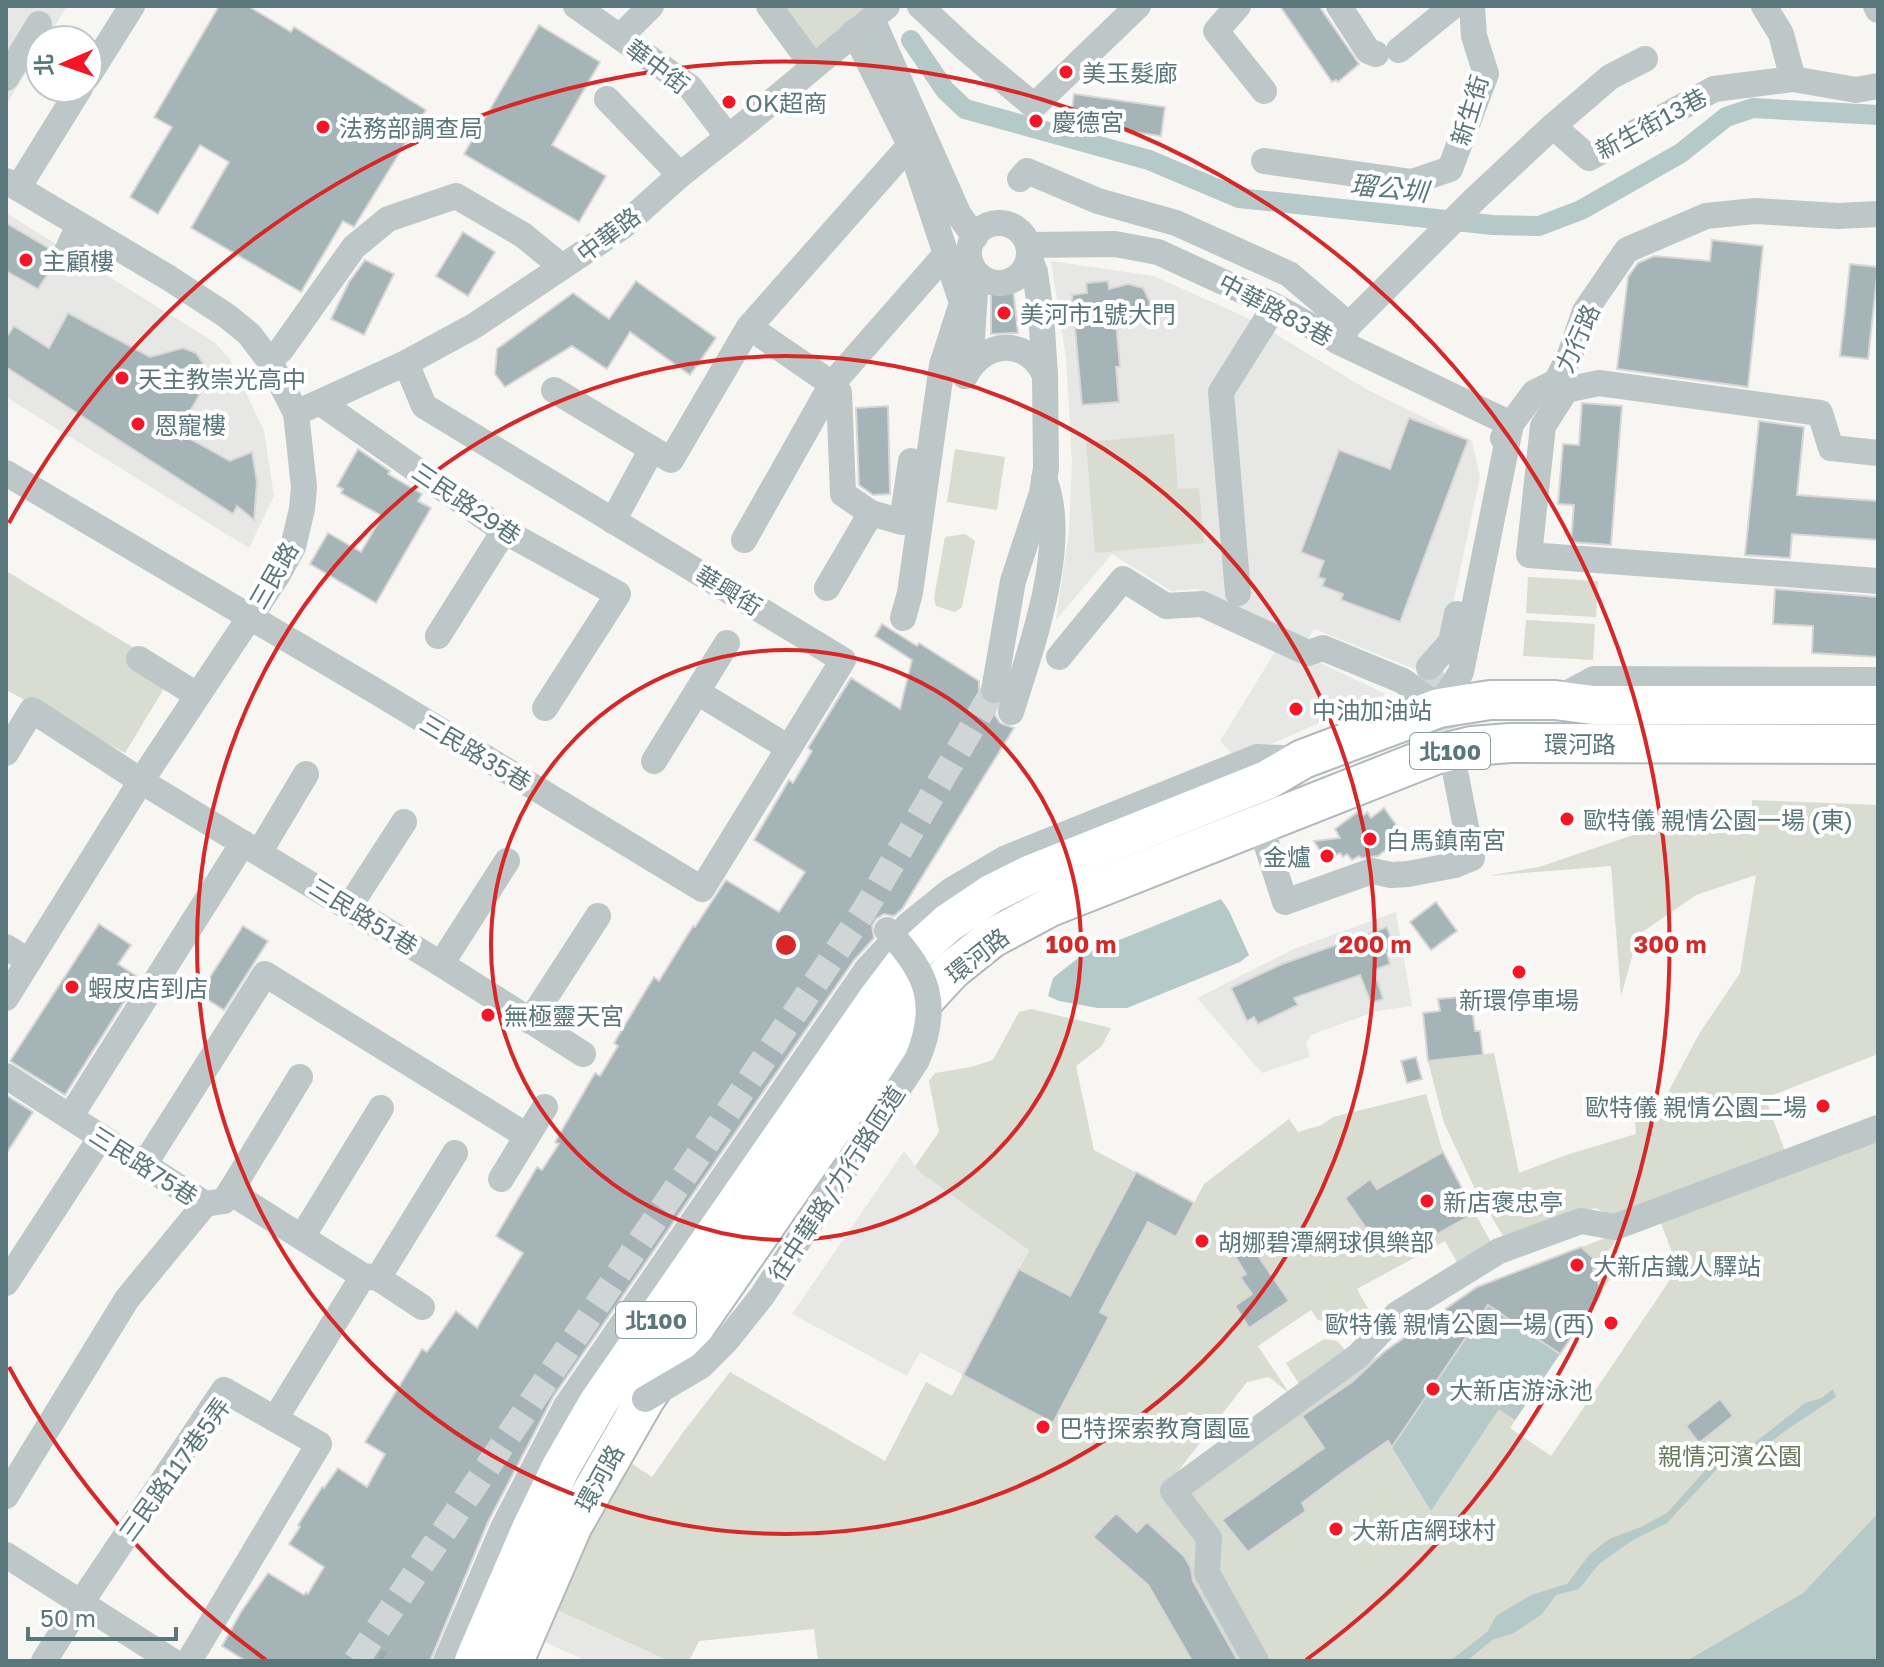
<svg xmlns="http://www.w3.org/2000/svg" width="1884" height="1667" viewBox="0 0 1884 1667" font-family="'Golos Text','Noto Sans TC',sans-serif">
  <style>
    .built { fill: #e7e8e6 }
    .green { fill: #d9dcd1 }
    .water { fill: #b5c9c8 }
    .lines { fill: none; stroke-linecap: round; stroke-linejoin: round }
    .canal { stroke: #b5c9c8; stroke-width: 20 }
    .building { fill: #a5b4b6; stroke: #d8d7d6; stroke-width: 2 }
    .minor-tunnel { stroke: #d0d6d5; stroke-width: 26; stroke-dasharray: 26 13; stroke-linecap: butt }
    .highway-casing { stroke: #b2b9bb; stroke-width: 42 }
    .minor { stroke: #bec7c8; stroke-width: 26 }
    .highway { stroke: #fff; stroke-width: 38 }
    .rail { stroke: #9ba9ab; stroke-width: 6; stroke-dasharray: 12 6; stroke-linecap: butt }
    .minor-bridge { stroke: #bec7c8; stroke-width: 26 }
    .ring { fill: none; stroke: #d62828; stroke-width: 4 }
    .poi-dot { fill: #f51527; stroke: #fff; stroke-width: 3 }
    .labels { text-anchor: middle; dominant-baseline: central; stroke-width: 8; stroke-linejoin: round; paint-order: stroke }
    .shield { fill: #fff; stroke: #8ca0a3; stroke-width: 2 }
    .shield-label { font-size: 22px; font-weight: bold; fill: #5a777b }
    .street-label { font-size: 24px; fill: #5a777b; stroke: #fff }
    .poi-label { font-size: 24px; fill: #5a777b; stroke: #fff; text-anchor: start }
    .park-label { font-size: 24px; fill: #6b795e; stroke: #fff }
    .water-label { font-size: 26px; font-style: italic; fill: #597c7b; stroke: #fff }
    .centre { fill: #d62828; stroke: #fff; stroke-width: 4 }
    .ring-label { font-size: 24px; text-anchor: middle; font-weight: bold; fill: #d62828; stroke: #fff; stroke-width: 8; stroke-linejoin: round; paint-order: stroke }
  </style>
  <rect width="100%" height="100%" fill="#f7f6f3"/>
  <g class="built">
    <path d="M6,6h61l-21,34h-6v10l-34,55z"/>
    <path d="M6,213l208,129 16,17 34,72 10,65 -25,52 -243,-151z"/>
    <path d="M1051,261l103,15 98,44 116,70 104,51 8,36 -34,159 -29,34 -103,-41 -9,16 -108,-56 -26,2 -59,-37 -56,66 13,-89 3,-68 -6,-105z"/>
    <path d="M1280,644l106,50 -149,65 -17,-18z"/>
    <path d="M1396,912l16,94 -35,5 -66,24 -5,8 4,14 -48,16 -65,-75 99,-50z"/>
    <path d="M904,1151l17,22 108,76 -66,126 -43,-23 -13,24 -115,-62z"/>
    <path d="M553,1609l116,52h-82l-47,-21z"/>
  </g>
  <g class="green">
    <path d="M783,6h85l-51,44z"/>
    <path d="M1174,434l4,55 21,-1 5,55 -109,10 -9,-111z"/>
    <path d="M955,449l50,8 -8,53 -50,-8z"/>
    <path d="M965,534l10,7 -13,66 -7,5 -19,-6 -2,-8 11,-61z"/>
    <path d="M6,571l168,101 -49,81 -119,-63z"/>
    <path d="M1528,577l70,4 -2,36 -70,-4z"/>
    <path d="M1526,620l69,4 -2,36 -70,-4z"/>
    <path d="M1752,800l126,5v249l-113,44 20,53 -170,66 -20,-9 -89,33 -31,-52 -31,-66 -16,-62 66,-8 25,120 47,-18 70,-21 -2,-27 30,-7 35,-66 41,-61 16,-98 -60,20 -58,40 -17,61 -10,-130 -124,10 52,-9 147,-50 66,-1z"/>
    <path d="M1031,1009l80,19 -9,18 -26,20 18,84 100,53 10,-19 85,-65 9,13 24,-7 11,-8 93,-23 17,58 -66,36 -7,-8 -25,18 36,52 6,-9 26,-8 6,11 56,-31 19,35 -33,21 -16,-28 -88,48 17,30 -3,10 -16,2 -3,-4 -34,-7 -7,-10 -53,36 32,48 -21,-17 -22,5 -68,88 15,14 283,-197 144,-55 -16,24 7,20 -102,152 41,28 127,-188 -19,-50 219,-83v378l-75,80 -117,68h-868l-4,-32 -115,12 -10,20h-20l-115,-52 74,-148 24,16 32,-46 46,-59 155,89 41,-79 26,14 77,-146 -108,-77 -6,-7 24,-34 -10,-51 6,-8 36,-6 22,-7 26,-48z"/>
    <path d="M1324,1339l13,2 11,12 -47,34 -15,-24z"/>
  </g>
  <g class="water">
    <path d="M1221,899l8,12 20,44 -9,7 -113,46h-29l-39,-7 -11,-5 5,-18 29,-23z"/>
    <path d="M1488,1305l72,49 -45,66 -16,-11 -68,102 -39,-64z"/>
    <path d="M1833,1389l3,8c-26,18 -61,38 -81,60l-24,2 -15,11 -49,53 -34,17 -34,24 -20,25 -23,6 -14,19 -28,19 -22,7 -25,21h-17l38,-30 8,-15 35,-21 36,-11 23,-30 19,-15 32,-12 26,-14 44,-49 19,-13 18,-3 57,-45 17,-5z"/>
    <path d="M1878,1513v148h-192l117,-68z"/>
  </g>
  <g class="lines">
    <path class="canal" d="M911,40l34,50 20,19 184,51 90,38 254,27 46,1 42,-16 100,-57 45,-36 27,-9 125,7"/>
  </g>
  <g class="building">
    <path d="M219,6h29l43,26 3,-5 132,83 -72,117 -11,-6 -42,71 -110,-64 38,-66 -29,-17 -42,69 -28,-17 42,-70 -18,-10z"/>
    <path d="M1280,6h39l40,58 -21,18 -2,-2 -4,2z"/>
    <path d="M539,25l61,37 -48,83 54,31 -27,46 -115,-68z"/>
    <path d="M1074,94l91,13 -4,29 -91,-13z"/>
    <path d="M6,223l44,26 -10,22 7,4 -9,14 -32,-18z"/>
    <path d="M463,232l32,20 -27,44 -32,-20z"/>
    <path d="M1712,240l51,6 -15,141 -131,-18 11,-92 10,-14 16,-7 56,5z"/>
    <path d="M365,260l29,14 -30,61 -33,-16 18,-37z"/>
    <path d="M1850,264l28,3 -10,92 -28,-3z"/>
    <path d="M636,281l80,57 -26,37 -60,-43 -23,37 -35,-23 -67,41 -10,-13 2,-25 76,-56 36,26z"/>
    <path d="M1108,281l1,8 19,-5 15,4 7,14 -1,8 -10,11 -23,1 4,45h-4l3,35 -37,3 -10,-110 15,-2 -1,-10z"/>
    <path d="M1013,289l5,44 -27,1v-43z"/>
    <path d="M68,313l82,44 33,-9 13,5 10,15 -1,17 -27,47 52,29 22,-9 5,30 -3,38 -17,-14 -4,8 -227,-147v-29l8,-12 35,22z"/>
    <path d="M1582,403l40,3 -11,139 -40,-3 3,-37 -16,-1 5,-60 16,1z"/>
    <path d="M888,406l2,88 -17,1 -14,-10 -3,-77z"/>
    <path d="M1409,418l59,22 -68,182 -59,-22 2,-6 -21,-8 3,-7 -7,-2 6,-16 -23,-9 38,-102 51,19z"/>
    <path d="M1759,421l45,6 -7,68 81,6v39l-86,-6 -2,24 -45,-3z"/>
    <path d="M358,449l32,22 -2,3 34,20 -4,7 13,7 -55,95 -66,-39 18,-31 33,19 21,-36 -41,-23 2,-4 -6,-3z"/>
    <path d="M1775,589l103,8v60l-66,-4 1,-27 -40,-2z"/>
    <path d="M882,624l35,22 2,-3 60,38v14l4,7 13,3 -1,10 5,8 14,5 -112,181 -8,7 -10,-2 -8,5 -4,7 2,12 -20,22 -301,437 -65,125 -58,139h-184l-24,-15 19,-34 27,-39 36,22 2,-3 2,2 16,-27 -35,-23 11,-17 -2,-2 24,-38 2,1 14,-20 29,19 18,-33 -20,-12 57,-93 5,3 29,-41 21,17 46,-75 -27,-17 41,-69 5,3 17,-26 -4,-2 40,-69 5,3 18,-30 -4,-3 40,-66 5,4 34,-55 2,1 31,-47 53,32 26,-40 -51,-32 35,-60 4,3 19,-32 -4,-3 43,-70 49,31 12,-49 -37,-24z"/>
    <path d="M1384,808l20,28 -26,20 -17,2 -2,-2 -7,4 -5,-6 -4,3 -3,-4 -14,7 -12,-19 26,-3 -5,-9 24,-18 4,5 4,-4 4,6z"/>
    <path d="M1436,902l21,29 -26,19 -21,-28z"/>
    <path d="M99,924l32,21 -13,19 21,14 -74,117 -55,-34z"/>
    <path d="M243,926l25,15 -44,69 -25,-16z"/>
    <path d="M1387,927l8,23 -8,3 3,11 -16,6 9,29 -12,4 -11,-28 -66,23 4,7 -40,19 -4,-7 -7,4 -16,-33 51,-24z"/>
    <path d="M1460,997l1,11 11,-1 3,24h5l3,24 -55,6 -5,-48 17,-2 -2,-12z"/>
    <path d="M1416,1057l6,22 -15,4 -6,-22z"/>
    <path d="M6,1095l27,17 -27,42z"/>
    <path d="M1443,1152l32,61 -56,31 -6,-11 -21,15 -6,-7 -7,6 -34,-49 25,-19 7,10z"/>
    <path d="M1136,1172l58,31 -18,34 -28,-15 -48,90 9,5 -56,106 -90,-48 56,-106 51,27z"/>
    <path d="M1250,1244l39,57 -40,27 -14,-22 17,-12 -12,-17 6,-3 -12,-19z"/>
    <path d="M1581,1247l18,16 -6,7 9,22 -42,62 -72,-49 -96,142 -4,-6 -46,32 -40,30 4,8 -58,41 -26,-32 102,-72 -22,-32 50,-34 33,-31 92,-64z"/>
    <path d="M1720,1399l13,17 -34,27 -13,-17z"/>
    <path d="M1116,1513l21,19 10,-10 37,34 7,12 2,13 45,80h-46l-44,-76 -55,-48z"/>
  </g>
  <g class="lines">
    <g class="minor-tunnel">
      <path d="M1429,667l25,101"/>
      <path d="M356,1661l508,-750 130,-221"/>
    </g>
    <g class="highway-casing">
      <g id="highway">
        <path d="M474,1661l57,-132 30,-62 37,-64 278,-402 31,-41 41,-37 43,-29 38,-19 238,-95 36,-21 136,-51 51,-8h65l38,5h285"/>
        <path d="M514,1661l59,-136 72,-126 270,-389 37,-40 40,-32 58,-31 385,-152 37,-9 38,-3 368,1"/>
      </g>
    </g>
    <g class="minor">
      <path d="M576,6l114,81 38,50"/>
      <path d="M769,6l44,60"/>
      <path d="M920,6l46,43 68,57 104,-100"/>
      <path d="M1238,6l-22,25 48,60"/>
      <path d="M1339,6l29,45 8,3"/>
      <path d="M1764,6l17,28 12,45"/>
      <path d="M1876,6l2,4"/>
      <path d="M872,19l87,196 16,22"/>
      <path d="M854,32l56,113 52,158 -20,62 -32,228 -7,25"/>
      <path d="M620,37l31,-31"/>
      <path d="M1399,50l54,-44"/>
      <path d="M88,76l44,-70"/>
      <path d="M6,78l33,-54"/>
      <path d="M607,99l73,76"/>
      <path d="M1553,126l57,-49 35,-18"/>
      <path d="M1264,161l148,21 38,-13 36,-95 -12,-38 -2,-30"/>
      <path d="M1020,179l7,-8 71,30 78,22 113,51 60,51"/>
      <path d="M6,181l163,97 58,38 22,18 20,26 27,53 8,74 -2,22 -9,38 -16,29 -136,205 -135,217"/>
      <path d="M18,188l62,-100"/>
      <circle cx="999" cy="253" r="30"/>
      <path d="M1028,245l87,-1 43,8 117,54 64,36 172,82 -8,14"/>
      <path d="M62,262l17,-37"/>
      <path d="M749,327l83,57 7,8 4,102 28,19 31,9 9,-61"/>
      <path d="M1339,342l10,-17 126,-126 78,-73 36,32 125,-69 79,-10 63,11 22,-4"/>
      <path d="M269,360l12,-10 73,-103 34,-28 68,-23 67,39 39,32"/>
      <path d="M965,376l7,-38 3,-45"/>
      <path d="M965,376c19,-36 61,-39 80,-1"/>
      <path d="M554,390l98,59"/>
      <path d="M321,403l183,128 114,63 -73,114"/>
      <path d="M296,413l110,-50 68,-37 148,-99 58,-52 71,-56 136,-113"/>
      <path d="M1878,453l-47,-5 -11,-35 -221,-30 -33,7 -23,36 -14,129 349,26"/>
      <path d="M6,473l371,219 325,197 141,-229 -419,-254 -18,-43"/>
      <path d="M613,521l39,-72 19,11 78,-133 161,-182"/>
      <path d="M744,540l88,-156 114,-130"/>
      <path d="M827,588l44,-75"/>
      <path d="M1238,593l-17,-201 54,-86"/>
      <path d="M438,636l66,-105"/>
      <path d="M1059,657l64,-78 43,27 36,-2 106,49 15,-5 80,33 36,27 22,-36 50,-248 23,-31 22,-11 14,-27 15,-44 42,-61 79,-34 49,-5 83,5 40,-2"/>
      <path d="M139,659l58,36"/>
      <path d="M1429,667l22,-25 6,-28"/>
      <path d="M994,690l19,-109 29,-88 4,-25 -1,-93 -4,-61 -6,-42 -6,-16"/>
      <path d="M697,692l92,56"/>
      <path d="M1555,700l39,-21 284,1"/>
      <path d="M1011,712c20,-64 59,-169 33,-233"/>
      <path d="M6,753l26,-43 109,71 300,183 142,90"/>
      <path d="M654,761l73,-118"/>
      <path d="M1260,824l25,78 87,-31 19,4 17,-1 47,-9 17,-7 -16,-82"/>
      <path d="M260,851l46,-77"/>
      <path d="M349,907l55,-85"/>
      <path d="M6,947l23,14"/>
      <path d="M441,964l66,-103"/>
      <path d="M530,1021l68,-105"/>
      <path d="M6,1076l199,128 19,-3 6,-9 133,84 15,2 44,29"/>
      <path d="M70,1117l173,-274"/>
      <path d="M144,1165l121,-191 262,162"/>
      <path d="M501,1179l44,-72"/>
      <path d="M230,1192l70,-115"/>
      <path d="M302,1237l79,-129"/>
      <path d="M378,1278l77,-125"/>
      <path d="M6,1283l95,-146"/>
      <path d="M6,1496l121,-197 78,-95"/>
      <path d="M6,1555l166,106"/>
      <path d="M44,1661l36,-57 144,-214 51,29 88,-143"/>
      <path d="M189,1661l130,-217 -44,-25"/>
      <path d="M446,1661l57,-133 63,-122 301,-437 41,-44 42,-34 56,-33 251,-101 46,2"/>
      <path d="M1256,1661l-49,-88 2,-35 -36,-47 185,-135 39,-42 102,-63 82,-30 34,6 263,-99"/>
    </g>
    <use href="#highway" class="highway"/>
    <path class="rail" d="M379,1661l5,-10"/>
    <path class="minor-bridge" d="M645,1399l56,-33 26,-26 35,-44 155,-236c24,-56 10,-89 -30,-130"/>
  </g>
  <g class="ring">
    <circle cx="786" cy="945" r="295"/>
    <circle cx="786" cy="945" r="589"/>
    <path d="M266 1660A884 884 0 0 1 9 1367M9 523A884 884 0 1 1 1306 1660"/>
  </g>
  <g class="poi-dot">
    <circle cx="1066" cy="72" r="8"/>
    <circle cx="729" cy="102" r="8"/>
    <circle cx="1036" cy="121" r="8"/>
    <circle cx="323" cy="127" r="8"/>
    <circle cx="26" cy="260" r="8"/>
    <circle cx="1004" cy="313" r="8"/>
    <circle cx="122" cy="378" r="8"/>
    <circle cx="138" cy="424" r="8"/>
    <circle cx="1296" cy="709" r="8"/>
    <circle cx="1567" cy="819" r="8"/>
    <circle cx="1370" cy="839" r="8"/>
    <circle cx="1327" cy="856" r="8"/>
    <circle cx="1519" cy="972" r="8"/>
    <circle cx="72" cy="987" r="8"/>
    <circle cx="488" cy="1015" r="8"/>
    <circle cx="1823" cy="1106" r="8"/>
    <circle cx="1427" cy="1201" r="8"/>
    <circle cx="1202" cy="1241" r="8"/>
    <circle cx="1577" cy="1265" r="8"/>
    <circle cx="1611" cy="1323" r="8"/>
    <circle cx="1433" cy="1389" r="8"/>
    <circle cx="1043" cy="1427" r="8"/>
    <circle cx="1336" cy="1529" r="8"/>
  </g>
  <g class="labels">
    <g class="shield">
      <rect x="1410" y="733" width="80" height="36" rx="6"/>
      <rect x="616" y="1302" width="80" height="36" rx="6"/>
    </g>
    <g class="shield-label">
      <text x="1450" y="751">北100</text>
      <text x="656" y="1320">北100</text>
    </g>
    <g class="street-label">
      <text transform="translate(658 66) rotate(37)">華中街</text>
      <text transform="translate(1469 110) rotate(-73)">新生街</text>
      <text transform="translate(1651 123) rotate(-28)">新生街13巷</text>
      <text transform="translate(608 234) rotate(-37)">中華路</text>
      <text transform="translate(1276 309) rotate(28)">中華路83巷</text>
      <text transform="translate(1577 338) rotate(-66)">力行路</text>
      <text transform="translate(467 503) rotate(34)">三民路29巷</text>
      <text transform="translate(273 575) rotate(-60)">三民路</text>
      <text transform="translate(729 590) rotate(31)">華興街</text>
      <text x="1580" y="743">環河路</text>
      <text transform="translate(476 752) rotate(31)">三民路35巷</text>
      <text transform="translate(364 916) rotate(32)">三民路51巷</text>
      <text transform="translate(977 955) rotate(-38)">環河路</text>
      <text transform="translate(144 1165) rotate(33)">三民路75巷</text>
      <text transform="translate(836 1183) rotate(-57)">往中華路/力行路匝道</text>
      <text transform="translate(174 1469) rotate(-54)">三民路117巷5弄</text>
      <text transform="translate(599 1478) rotate(-61)">環河路</text>
    </g>
    <g class="poi-label">
      <text x="1082" y="72">美玉髮廊</text>
      <text x="745" y="102">OK超商</text>
      <text x="1052" y="121">慶德宮</text>
      <text x="339" y="127">法務部調查局</text>
      <text x="42" y="260">主顧樓</text>
      <text x="1020" y="313">美河市1號大門</text>
      <text x="138" y="378">天主教崇光高中</text>
      <text x="154" y="424">恩寵樓</text>
      <text x="1312" y="709">中油加油站</text>
      <text x="1583" y="819">歐特儀 親情公園一場 (東)</text>
      <text x="1386" y="839">白馬鎮南宮</text>
      <text x="1311" y="856" text-anchor="end">金爐</text>
      <text x="88" y="987">蝦皮店到店</text>
      <text x="1519" y="999" text-anchor="middle">新環停車場</text>
      <text x="504" y="1015">無極靈天宮</text>
      <text x="1807" y="1106" text-anchor="end">歐特儀 親情公園二場</text>
      <text x="1443" y="1201">新店褒忠亭</text>
      <text x="1218" y="1241">胡娜碧潭網球俱樂部</text>
      <text x="1593" y="1265">大新店鐵人驛站</text>
      <text x="1595" y="1323" text-anchor="end">歐特儀 親情公園一場 (西)</text>
      <text x="1449" y="1389">大新店游泳池</text>
      <text x="1059" y="1427">巴特探索教育園區</text>
      <text x="1352" y="1529">大新店網球村</text>
    </g>
    <g class="park-label">
      <text x="1730" y="1455">親情河濱公園</text>
    </g>
    <g class="water-label">
      <text transform="translate(1389 188) rotate(6)">瑠公圳</text>
    </g>
  </g>
  <circle cx="786" cy="945" r="12" class="centre"/>
  <g class="ring-label">
    <text x="1081" y="953">100 m</text>
    <text x="1375" y="953">200 m</text>
    <text x="1670" y="953">300 m</text>
  </g>
  <rect width="1884" height="1667" fill="none" stroke="#5a777b" stroke-width="16"/>
  <g transform="translate(64 64) rotate(268)"><circle r="38" fill="#ffffff" stroke="#bdc9ca" stroke-width="2"/>
  <path d="M0-6L14 30L0 20L-14 30Z" fill="#f51527"/>
  <text y="-12" font-size="22" font-weight="bold" text-anchor="middle" fill="#5a777b">北</text>
  </g>
  <path d="M28 1627v12h148v-12" fill="none" stroke="#5a777b" stroke-width="4"/>
  <text x="40" y="1627" font-size="24" fill="#5a777b" stroke="#ffffff" stroke-width="6" paint-order="stroke">50 m</text>
</svg>
